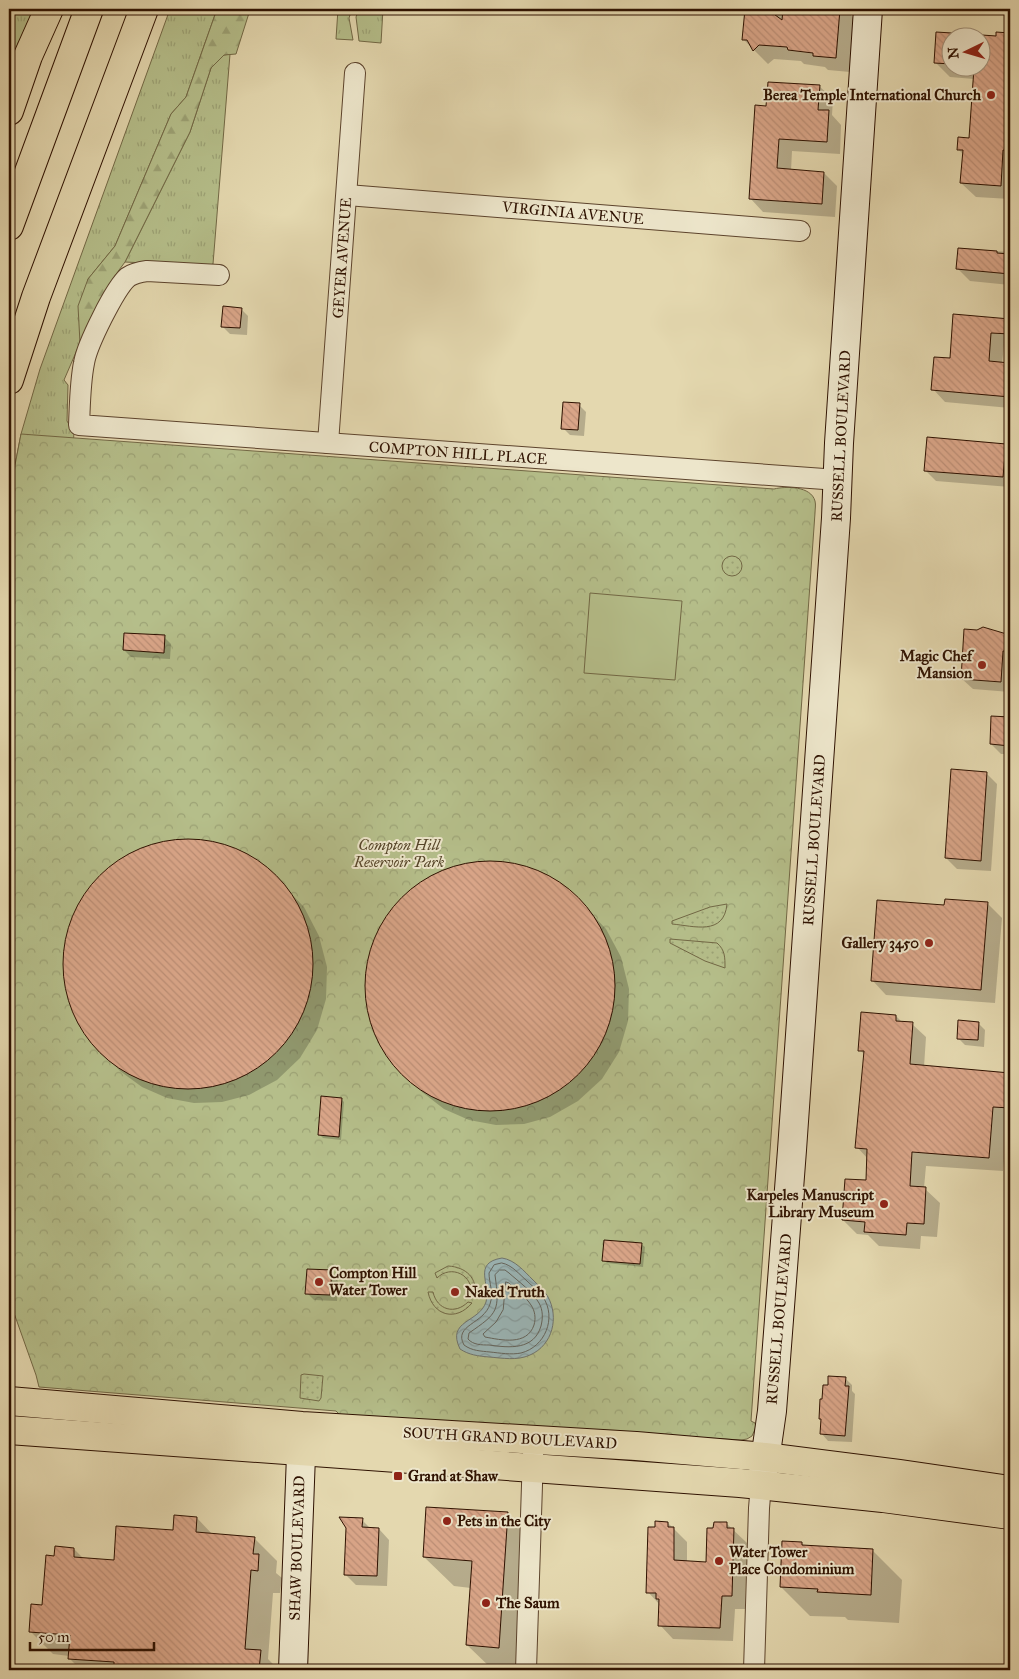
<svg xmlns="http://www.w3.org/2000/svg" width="1019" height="1679" viewBox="0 0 1019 1679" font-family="'IM FELL Great Primer',serif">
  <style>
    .grass { fill: url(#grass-tufts); stroke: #726845 }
    .forest { fill: url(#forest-firs); stroke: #726845 }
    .park { fill: url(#park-crowns); stroke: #726845 }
    .garden { fill: url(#garden-dots); stroke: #726845 }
    .pitch { fill: #b5be8a; stroke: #726845 }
    .water { fill: url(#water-waves); stroke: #6f746e }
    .shadow { fill: #0003; fill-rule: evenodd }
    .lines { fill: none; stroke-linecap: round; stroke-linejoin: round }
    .shore { stroke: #64645c; stroke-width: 1 }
    .building { fill: url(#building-back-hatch); stroke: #2e1100 }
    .street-casing { stroke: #5c432c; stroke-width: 22 }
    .secondary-casing { stroke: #2e1100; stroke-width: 30 }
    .primary-casing { stroke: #2e1100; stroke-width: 30 }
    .highway-casing { stroke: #2e1100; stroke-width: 30 }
    .street { stroke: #ede6cb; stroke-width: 20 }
    .secondary { stroke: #ede6cb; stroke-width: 28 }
    .primary { stroke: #e4d8af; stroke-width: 28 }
    .highway { stroke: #e4d8af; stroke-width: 28 }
    .poi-dot { fill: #8f2418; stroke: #ede6cb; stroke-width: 2 }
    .labels { text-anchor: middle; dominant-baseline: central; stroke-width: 4; stroke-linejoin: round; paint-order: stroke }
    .poi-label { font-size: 15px; font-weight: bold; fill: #2e1100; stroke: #ede6cb; text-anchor: start }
    .street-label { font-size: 15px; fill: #2e1100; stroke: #ede6cb }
    .park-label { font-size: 15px; font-style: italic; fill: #564529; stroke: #ede6cb }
  </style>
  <defs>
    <pattern id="grass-tufts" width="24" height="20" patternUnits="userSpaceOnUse" patternTransform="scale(1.25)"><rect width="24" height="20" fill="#b5be8a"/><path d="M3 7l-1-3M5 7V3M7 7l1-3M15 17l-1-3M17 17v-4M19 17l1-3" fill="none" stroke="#9ca275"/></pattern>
    <pattern id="forest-firs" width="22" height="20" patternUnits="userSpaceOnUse" patternTransform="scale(1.25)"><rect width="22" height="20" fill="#b5be8a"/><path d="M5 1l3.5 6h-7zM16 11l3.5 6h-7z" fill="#9ca275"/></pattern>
    <pattern id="park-crowns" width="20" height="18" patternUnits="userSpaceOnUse" patternTransform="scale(1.25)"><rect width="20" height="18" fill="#b5be8a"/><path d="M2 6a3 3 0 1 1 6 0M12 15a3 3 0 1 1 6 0" fill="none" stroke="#9ca275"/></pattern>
    <pattern id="garden-dots" width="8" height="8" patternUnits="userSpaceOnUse" patternTransform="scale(1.25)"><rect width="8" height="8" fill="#b5be8a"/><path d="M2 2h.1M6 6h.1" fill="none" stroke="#9ca275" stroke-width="1.8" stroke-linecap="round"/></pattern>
    <pattern id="water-waves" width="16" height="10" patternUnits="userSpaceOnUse" patternTransform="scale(1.25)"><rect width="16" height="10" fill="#9bb6b7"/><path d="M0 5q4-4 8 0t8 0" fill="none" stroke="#869b9c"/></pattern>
    <pattern id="building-back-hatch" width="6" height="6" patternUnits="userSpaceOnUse" patternTransform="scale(1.25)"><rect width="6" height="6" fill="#d9a588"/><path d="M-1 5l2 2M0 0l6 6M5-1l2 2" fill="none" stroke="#bb8d74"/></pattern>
  </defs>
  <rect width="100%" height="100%" fill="#e4d8af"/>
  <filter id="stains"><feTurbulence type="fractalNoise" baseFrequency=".004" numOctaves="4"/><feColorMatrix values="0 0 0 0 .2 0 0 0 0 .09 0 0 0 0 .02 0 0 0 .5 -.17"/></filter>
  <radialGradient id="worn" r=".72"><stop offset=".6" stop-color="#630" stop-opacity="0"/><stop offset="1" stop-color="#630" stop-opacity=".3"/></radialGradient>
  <g class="grass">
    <path d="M9,9h32l-32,83z"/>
    <path d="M170,9h47l-31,88 -15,17 -56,132 -27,33 -8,64 -16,37 4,5 -1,36 7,12 -1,13 -64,50 12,-62 19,-65z"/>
    <path d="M338,9h14l-3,9 4,22 -17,-1z"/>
    <path d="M359,9h24l-2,34 -22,-2 -3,-24z"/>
    <path d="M230,54l-17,210 -5,2 -83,-4 65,-130 21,-64 13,-13z"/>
  </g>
  <path class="forest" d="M217,9h27l5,4 -13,41 -12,1 -13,13 -21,64 -65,130c-19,24 -32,53 -45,81l-2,-37 10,-27 27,-33 56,-132 15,-17z"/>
  <path class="park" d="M21,434l753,55c12,-3 37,-3 41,12 1,4 0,8 0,12l-64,908 4,2 1,4 -4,9 -5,3 -6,1 -401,-25 -4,-4 -297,-24 -3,-12 -27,-76v-803z"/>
  <g class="garden">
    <circle cx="732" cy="566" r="10"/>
    <path d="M727,904c-3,32 -33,22 -55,20v-3l38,-14z"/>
    <path d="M670,939l47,4c8,7 8,14 8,25l-20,-7 -35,-18z"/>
    <path d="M448,1266c18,1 30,12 27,31l-4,-2c3,-20 -20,-31 -34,-17l-2,-5z"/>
    <path d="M428,1292h5c4,18 22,23 35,10l4,1c-16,19 -39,13 -44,-11z"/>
    <path d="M304,1374l19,2 -2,22 -2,3 -19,-3 1,-23z"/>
  </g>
  <path class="pitch" d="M590,593l92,8 -7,79 -91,-7z"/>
  <path class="water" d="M502,1258c13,2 22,13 31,22 5,5 11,10 15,17 11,20 5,48 -18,58 -13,6 -28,3 -41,2 -11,-1 -20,-2 -29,-8 -14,-29 19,-26 26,-47 5,-18 -14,-39 16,-44z"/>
  <g class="shadow">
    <path d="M746,9h99l9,9 -4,54 -22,-2 -3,-3 -21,-3 -3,-3 -27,-2 -6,5 -24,-24z"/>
    <path d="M938,33l59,4v-4l13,1v165l-34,-2 -15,-14 3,-28 -6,-6 12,-10 4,-60 -24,-2 -14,-14zM952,38h30v30h-30z"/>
    <path d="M819,86l14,13 -1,16 9,10 -1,29 -48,-3 -1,20 33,2 13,13 -2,31 -72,-5 -13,-14 17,-91z"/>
    <path d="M959,249l51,3v33l-40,-4 -12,-12z"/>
    <path d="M241,309l7,7 -1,19 -17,-1 -7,-7z"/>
    <path d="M955,315l55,5v25h-6l-2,19h8v44l-65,-6 -12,-13 18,-30z"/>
    <path d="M579,405l7,7 -2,24 -14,-1 -7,-7z"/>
    <path d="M1006,445l4,5v37l-74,-6 -11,-11z"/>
    <path d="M1004,634l6,1v57l-37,-3 -11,-10z"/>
    <path d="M164,637l7,7 -1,15 -39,-2 -7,-7z"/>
    <path d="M992,717l18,1v36h-9l-10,-10z"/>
    <path d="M986,773l11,11 -6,87 -34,-2 -11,-11z"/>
    <path d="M177,841l32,1 31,10 27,17 37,38 15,29 8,31 -1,32 -9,31 -17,28 -23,22 -28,15 -27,7 -28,1 -27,-5 -25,-11 -22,-16 -33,-36 -13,-25 -8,-26 -1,-28 5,-27 11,-26 16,-22 20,-18 29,-15z"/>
    <path d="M479,863l32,1 31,9 27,17 37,39 15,28 8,32 -1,32 -9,31 -17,27 -24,22 -28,16 -26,7 -28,1 -27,-5 -25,-11 -22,-17 -33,-35 -13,-25 -8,-27 -1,-27 5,-27 11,-26 16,-22 20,-19 29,-14z"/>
    <path d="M987,903l15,15 -7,85 -109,-8 -14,-15 73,-74z"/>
    <path d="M896,1016l7,7 9,1 14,13 -2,30 86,7v47l-3,-1 -4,51 -77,-5 -2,22 16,15 -3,34 -16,-1 -1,13 -41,-3 -11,-11 -11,-1 -14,-14 24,-39 1,-22 -11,-12 8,-92 -5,-5z"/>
    <path d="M978,1023l7,7 -1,17 -19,-2 -7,-7z"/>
    <path d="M341,1099l3,3 -3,38 -18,-2 -3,-3z"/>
    <path d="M641,1244l4,3 -2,20 -36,-4 -3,-3z"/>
    <path d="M331,1271l7,7 -1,23 -23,-1 -7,-7z"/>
    <path d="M845,1378l7,7v6l3,3 -3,48 -24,-1 -6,-7v-13l-2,-3 3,-18 6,-14z"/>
    <path d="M508,1514l29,29 -8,127h-36l-26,-25 4,-57 -17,-2 -30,-29z"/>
    <path d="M197,1518l16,17 41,3 23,23 -1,12 6,5 -2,15h-7l-5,66 11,11h-198l-12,-12v-2l-16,-2 -23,-23 13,-25 13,-49 18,-8 10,10 31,3z"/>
    <path d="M362,1520l9,9h8l10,11 -2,46 -31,-1 -11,-11z"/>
    <path d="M668,1523l19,19v20l20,2 8,-35 12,-5 20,19 -2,66h-10l-2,32 -60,-2 -13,-14v-20l-12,-13 8,-63z"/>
    <path d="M801,1543l3,3 69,5 29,29 -3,43 -51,-3 -3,-3 -35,-1 -29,-29z"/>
  </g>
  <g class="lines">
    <g class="shore">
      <path d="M502,1263c10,2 17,11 25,18 5,5 12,10 16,16 14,21 2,50 -22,56 -10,2 -21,0 -31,-1 -9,-1 -18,-1 -26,-7 -11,-20 20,-21 26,-41 4,-11 -1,-21 -1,-31l5,-8z"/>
      <path d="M500,1270h5l4,3c10,9 23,18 30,30 4,7 4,15 2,23 -7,24 -31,22 -52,19 -7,0 -16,0 -21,-6l1,-6c29,-20 31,-22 26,-58z"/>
      <path d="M506,1282l3,1c7,7 17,14 22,22 4,6 5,13 3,20 -7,21 -33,15 -49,12l-2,-3 13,-12 7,-12z"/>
    </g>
  </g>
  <g class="building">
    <path d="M745,9h22l15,11 1,-11h57l-4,49 -23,-2v-3l-25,-3 -1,-3 -28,-2 -6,6 -6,-11h-5z"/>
    <path d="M936,32l16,1v31l-18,-1z"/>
    <path d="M996,32l14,1v118l-7,-1 -2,36 -41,-3 3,-33h-6l1,-13 11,1 5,-70h8v-33l14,1z"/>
    <path d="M768,82l52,3 -2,25h11l-2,32 -48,-3 -2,29 47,4 -2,32 -73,-5 6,-94 11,1z"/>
    <path d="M958,248l39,3v2l13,1v20l-54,-5z"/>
    <path d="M223,306l19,2 -2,20 -19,-1z"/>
    <path d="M953,314l57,5v15l-19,-1 -2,28 21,2v34l-79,-7 3,-33 16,1z"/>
    <path d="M563,402l17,1 -2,27 -17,-1z"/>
    <path d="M927,437l79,7 -3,33 -79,-6z"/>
    <path d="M983,627l27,8v17l-7,-1 -2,31 -40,-3 3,-50 13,1z"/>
    <path d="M124,633l41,2 -1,18 -41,-3z"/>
    <path d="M991,716l19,1v29l-20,-2z"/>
    <path d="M951,769l36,3 -6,89 -36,-3z"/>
    <circle cx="188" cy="964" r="125"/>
    <circle cx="490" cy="986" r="125"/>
    <path d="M945,899l43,3 -7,88 -110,-9 6,-81 67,5z"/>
    <path d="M861,1012l35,3v6l17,1 -3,42 100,9v35l-17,-1 -4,51 -77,-6 -2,34 16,1 -2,37 -17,-1 -1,12 -42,-3 1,-10 -23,-2 3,-41 21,1 1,-31 -12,-1 9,-97h-6z"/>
    <path d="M958,1020l21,2 -1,18 -21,-1z"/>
    <path d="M321,1096l21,2 -3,39 -21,-2z"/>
    <path d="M604,1240l38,3 -2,21 -38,-3z"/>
    <path d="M307,1269l25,1 -2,25 -25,-1z"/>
    <path d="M828,1376l18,1 -1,9h4l-4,50 -25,-2 1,-15h-2l1,-20h2l1,-14h5z"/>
    <path d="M426,1507l82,5 -9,136 -33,-3 6,-84 -49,-4z"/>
    <path d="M174,1515l23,2 -1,15 59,5 -2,17h6l-1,17 -7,-1 -6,79 16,1 -2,20h-145v-8l-46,-3 2,-24 -41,-3 2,-28 11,1 4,-50 8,1 1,-10 19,2v9l40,3 2,-34 57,4z"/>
    <path d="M339,1517l24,1 -1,9 17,1 -2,48 -33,-1 2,-47z"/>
    <path d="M655,1521l13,1v5h6v33l32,2 1,-34h6l1,-6h13v6h7l-2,68h-10l-2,32 -62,-2 1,-27h-3v-6h-10l2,-66h7z"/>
    <path d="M782,1541l20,1v3l71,4 -2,46 -54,-3 1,-3 -38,-2z"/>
  </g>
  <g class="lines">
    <g class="street-casing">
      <g id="street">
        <path d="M347,195l453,36"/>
        <path d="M219,275l-72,-4c-7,1 -13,2 -19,6 -13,11 -41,68 -44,86 -4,20 -4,42 -5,62l759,55"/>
        <path d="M328,443l27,-370"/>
        <path d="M526,1670l7,-216"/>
        <path d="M754,1670l5,-162 2,-23"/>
      </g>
    </g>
    <g class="secondary-casing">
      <g id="secondary">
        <path d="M762,1481l10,-70 20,-261 44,-632 3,-75 29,-434"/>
        <path d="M293,1670l9,-242"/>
      </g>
    </g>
    <g class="primary-casing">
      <g id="primary">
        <path d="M9,1401l293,25 334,20 129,11 134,17 111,16"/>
        <path d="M9,1430l731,53 143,15 127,17"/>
      </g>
    </g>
    <g class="highway-casing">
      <g id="highway">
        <path d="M9,111l19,-55 21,-47"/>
        <path d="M9,226l80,-217"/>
        <path d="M9,380l27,-83 108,-288"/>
      </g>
    </g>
    <use href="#street" class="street"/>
    <use href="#secondary" class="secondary"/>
    <use href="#primary" class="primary"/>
    <use href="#highway" class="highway"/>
  </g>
  <g class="poi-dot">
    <circle cx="991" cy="95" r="5"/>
    <circle cx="982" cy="665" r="5"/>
    <circle cx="929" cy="943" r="5"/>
    <circle cx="884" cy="1204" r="5"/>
    <circle cx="319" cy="1282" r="5"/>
    <circle cx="455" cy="1292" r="5"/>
    <rect x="393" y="1471" width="10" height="10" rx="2.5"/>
    <circle cx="447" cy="1521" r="5"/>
    <circle cx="719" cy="1561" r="5"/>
    <circle cx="486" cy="1603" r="5"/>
  </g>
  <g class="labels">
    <g class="poi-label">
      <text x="981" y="95" text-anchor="end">Berea Temple International Church</text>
      <text x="972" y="656" text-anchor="end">Magic Chef<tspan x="972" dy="17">Mansion</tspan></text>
      <text x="919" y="943" text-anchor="end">Gallery 3450</text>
      <text x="874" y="1195" text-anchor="end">Karpeles Manuscript<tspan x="874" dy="17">Library Museum</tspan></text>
      <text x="329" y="1273">Compton Hill<tspan x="329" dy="17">Water Tower</tspan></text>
      <text x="465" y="1292">Naked Truth</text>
      <text x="408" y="1476">Grand at Shaw</text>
      <text x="457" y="1521">Pets in the City</text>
      <text x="729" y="1552">Water Tower<tspan x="729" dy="17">Place Condominium</tspan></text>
      <text x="496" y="1603">The Saum</text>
    </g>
    <g class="street-label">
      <text transform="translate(573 213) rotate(5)">VIRGINIA AVENUE</text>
      <text transform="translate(342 258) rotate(-86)">GEYER AVENUE</text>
      <text transform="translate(841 436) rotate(-87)">RUSSELL BOULEVARD</text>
      <text transform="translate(458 453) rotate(4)">COMPTON HILL PLACE</text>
      <text transform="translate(814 840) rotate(-86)">RUSSELL BOULEVARD</text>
      <text transform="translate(779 1319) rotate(-85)">RUSSELL BOULEVARD</text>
      <text transform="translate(510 1438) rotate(3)">SOUTH GRAND BOULEVARD</text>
      <text transform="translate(297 1548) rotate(-88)">SHAW BOULEVARD</text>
    </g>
    <g class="park-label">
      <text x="399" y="845">Compton Hill<tspan x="399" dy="17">Reservoir Park</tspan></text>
    </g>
  </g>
  <rect width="1019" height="1679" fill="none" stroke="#e4d8af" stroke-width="30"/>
  <rect x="10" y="10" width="999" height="1659" fill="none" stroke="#2e1100" stroke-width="2.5"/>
  <rect x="15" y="15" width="989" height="1649" fill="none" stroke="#2e1100"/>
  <g transform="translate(966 52) rotate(265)"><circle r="24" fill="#ede6cb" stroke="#a1917a"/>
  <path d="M0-4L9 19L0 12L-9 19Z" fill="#8f2418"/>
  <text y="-8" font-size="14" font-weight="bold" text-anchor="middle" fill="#2e1100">N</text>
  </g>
  <path d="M30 1642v8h124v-8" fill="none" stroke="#2e1100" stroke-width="2.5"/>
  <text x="38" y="1642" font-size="15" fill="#2e1100" stroke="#ede6cb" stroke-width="4" paint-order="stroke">50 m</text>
  <rect width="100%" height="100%" filter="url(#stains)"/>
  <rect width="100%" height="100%" fill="url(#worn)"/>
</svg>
